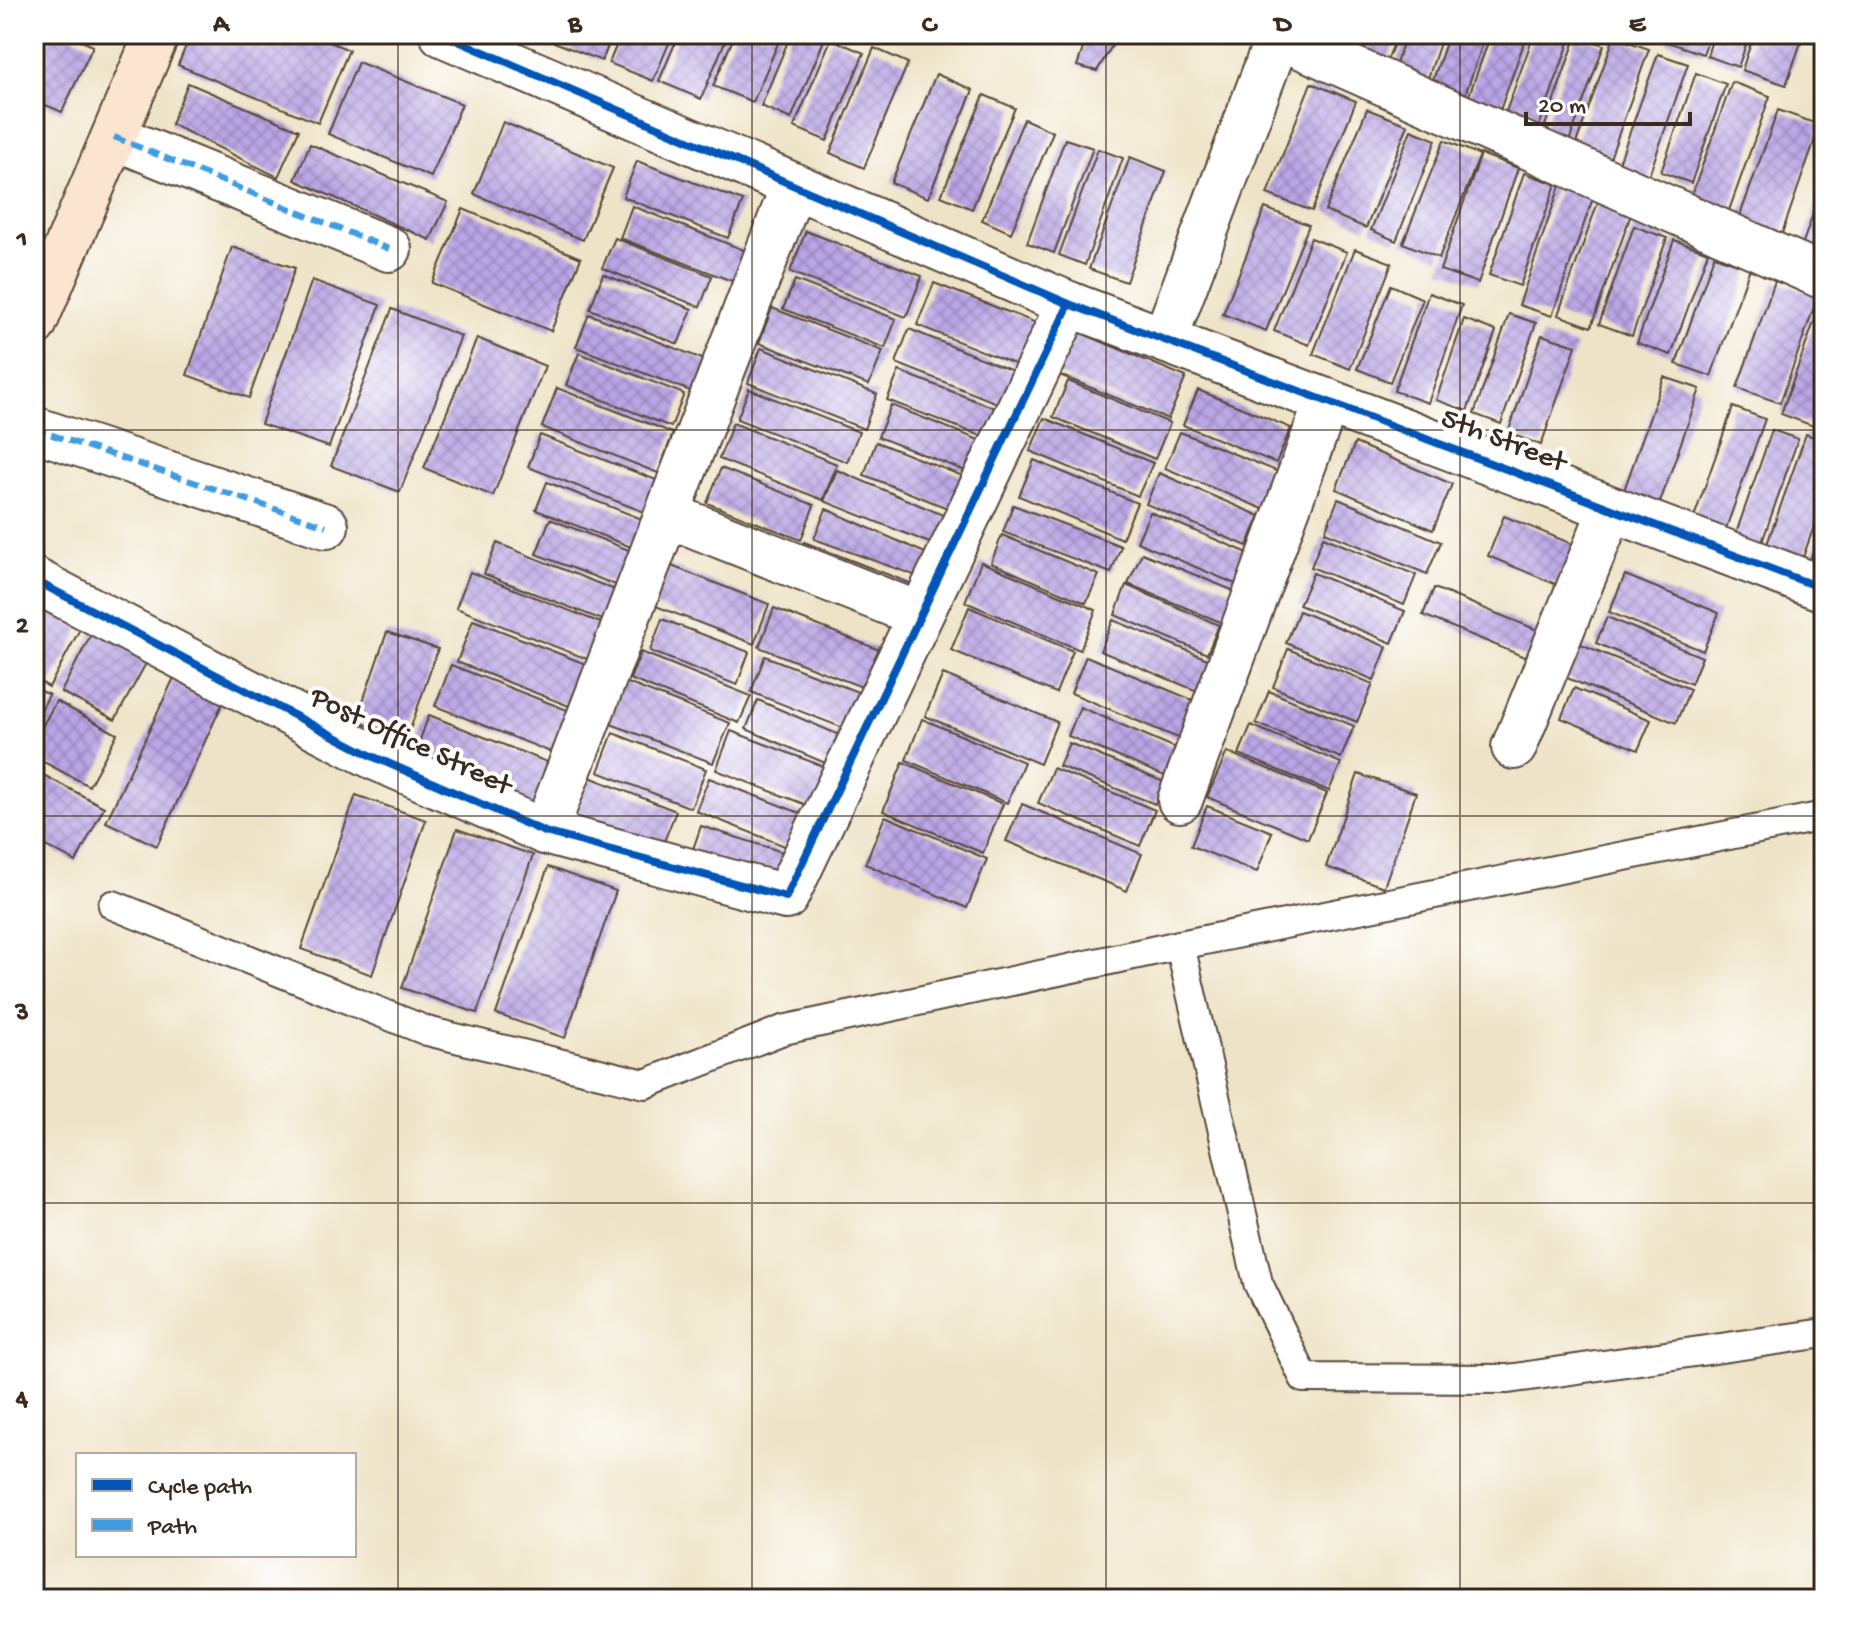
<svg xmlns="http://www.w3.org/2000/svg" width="1858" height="1633" viewBox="0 0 1858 1633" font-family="'Gochi Hand',sans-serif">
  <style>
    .building { fill: url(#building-cross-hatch) }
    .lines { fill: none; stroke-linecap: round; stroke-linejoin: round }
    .lane-casing { stroke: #564637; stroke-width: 32 }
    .street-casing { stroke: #564637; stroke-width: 48 }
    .secondary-casing { stroke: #564637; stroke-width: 48 }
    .lane { stroke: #fff; stroke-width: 28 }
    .street { stroke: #fff; stroke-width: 44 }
    .secondary { stroke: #fce5d0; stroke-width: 44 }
    .quiet { stroke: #3f9ce0; stroke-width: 6; stroke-dasharray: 12 6; stroke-linecap: butt }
    .cycleway-casing { stroke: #fff; stroke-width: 13 }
    .cycleway { stroke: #0057b8; stroke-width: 8 }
    .grid { fill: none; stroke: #3b2a1e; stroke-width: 2; stroke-opacity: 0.55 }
    .labels { text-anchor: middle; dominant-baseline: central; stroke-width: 8; stroke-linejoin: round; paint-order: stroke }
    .street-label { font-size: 30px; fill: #3b2a1e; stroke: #fff }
    .neatline { fill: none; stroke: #3b2a1e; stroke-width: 3 }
    .grid-label { font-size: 26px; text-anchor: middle; font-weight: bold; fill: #3b2a1e }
  </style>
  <defs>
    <pattern id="building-cross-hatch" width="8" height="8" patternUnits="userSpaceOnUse" patternTransform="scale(2)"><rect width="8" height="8" fill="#b9a6e6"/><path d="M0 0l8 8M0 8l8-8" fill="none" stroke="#9887ba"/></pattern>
  </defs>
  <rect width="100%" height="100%" fill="#fff"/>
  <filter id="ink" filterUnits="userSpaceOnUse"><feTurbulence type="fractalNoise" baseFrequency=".0125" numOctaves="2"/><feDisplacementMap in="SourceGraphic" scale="16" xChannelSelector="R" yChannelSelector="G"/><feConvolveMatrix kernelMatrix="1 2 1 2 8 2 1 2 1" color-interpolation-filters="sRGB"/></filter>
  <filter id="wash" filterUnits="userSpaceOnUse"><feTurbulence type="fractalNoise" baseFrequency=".006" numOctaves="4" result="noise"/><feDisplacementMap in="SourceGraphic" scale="32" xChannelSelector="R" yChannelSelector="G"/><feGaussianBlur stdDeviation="1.8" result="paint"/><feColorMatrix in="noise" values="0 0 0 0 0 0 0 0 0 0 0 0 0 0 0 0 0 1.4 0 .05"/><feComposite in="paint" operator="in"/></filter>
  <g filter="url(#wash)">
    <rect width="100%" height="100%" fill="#eee3c6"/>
    <g id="blocks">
      <g class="building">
        <path d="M34,34h33l26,12 -31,66 -28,-12z"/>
        <path d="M191,34h120l38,16 -31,73 -140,-58z"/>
        <path d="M557,34h56l-11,27 -48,-19z"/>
        <path d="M621,34h52l-20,47 -44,-18z"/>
        <path d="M679,34h49l-27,65 -42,-18z"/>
        <path d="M735,34h47l-29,68 -40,-16z"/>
        <path d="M791,34h25l9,4 -34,81 -30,-13z"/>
        <path d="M1088,34h31l-22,37 -20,-5z"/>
        <path d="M1311,34h44l-9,21z"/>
        <path d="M1361,34h37l-15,36 -32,-13z"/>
        <path d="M1406,34h37l-19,56 -33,-11z"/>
        <path d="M1449,34h37l-22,64 -33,-12z"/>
        <path d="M1491,34h36l-28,79 -32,-12z"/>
        <path d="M1534,34h38l-36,101 -34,-12z"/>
        <path d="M1670,34h40l-7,20 -36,-12z"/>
        <path d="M1714,34h36l-12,33 -31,-11z"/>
        <path d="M1754,34h50l-18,51 -44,-15z"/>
        <path d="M1577,35l27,10 -37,102 -26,-10z"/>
        <path d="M1614,37l35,12 -41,115 -35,-12z"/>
        <path d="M831,39l33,14 -37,88 -33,-14z"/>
        <path d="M874,48l34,15 -44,105 -34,-15z"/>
        <path d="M1658,54l30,10 -41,117 -31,-10z"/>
        <path d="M358,62l104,42 -31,73 -103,-43z"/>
        <path d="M1696,73l30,11 -35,99 -30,-11z"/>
        <path d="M936,74l37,16 -45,108 -37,-15z"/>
        <path d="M1732,82l38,14 -43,120 -38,-13z"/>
        <path d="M188,83l111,47 -21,47 -107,-53z"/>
        <path d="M1311,83l45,18 -44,110 -45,-17z"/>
        <path d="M984,95l31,13 -43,101 -31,-13z"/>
        <path d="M1367,109l41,16 -42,103 -41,-17z"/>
        <path d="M1778,110l42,15 -40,114 -43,-15z"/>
        <path d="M1024,119l29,13 -42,101 -29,-13z"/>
        <path d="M503,122l110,46 -30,72 -109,-46z"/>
        <path d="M1411,130l25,10 -40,101 -25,-11z"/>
        <path d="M1065,139l28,9 -39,105 -27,-10z"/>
        <path d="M1444,140l36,15 -41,103 -36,-15z"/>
        <path d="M310,144l138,58 -18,38 -135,-60z"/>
        <path d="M1098,149l25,9 -38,107 -26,-10z"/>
        <path d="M1481,154l37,14 -40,115 -38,-13z"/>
        <path d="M1130,157l36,14 -40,111 -37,-13z"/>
        <path d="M637,161l106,40 -15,37 -105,-41z"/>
        <path d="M1524,173l32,11 -36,102 -31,-11z"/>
        <path d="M1562,180l33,12 -43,124 -33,-11z"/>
        <path d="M1824,183v77l-24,-9z"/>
        <path d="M1603,188l33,12 -45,127 -33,-12z"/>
        <path d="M632,206l117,46 -12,31 -117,-45z"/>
        <path d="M1265,208l44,17 -43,106 -43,-17z"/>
        <path d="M463,209l118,49 -30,73 -119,-48z"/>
        <path d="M1634,226l33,12 -35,98 -33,-12z"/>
        <path d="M806,231l116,45 -16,41 -116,-45z"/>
        <path d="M615,238l97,38 -12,31 -98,-39z"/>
        <path d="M1311,238l36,14 -38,93 -35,-14z"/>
        <path d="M1674,240l34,12 -37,103 -34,-12z"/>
        <path d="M232,247l63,21 -46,130 -62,-23z"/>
        <path d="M1355,249l37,14 -42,106 -37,-15z"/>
        <path d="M1714,256l36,12 -39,108 -35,-12z"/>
        <path d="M603,274l89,35 -14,35 -88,-35z"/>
        <path d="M312,280l68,25 -51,142 -68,-23z"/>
        <path d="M795,280l101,39 -11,29 -102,-39z"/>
        <path d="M1775,281l43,15 -38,107 -43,-15z"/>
        <path d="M934,283l110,43 -17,43 -110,-44z"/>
        <path d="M1391,285l32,14 -33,83 -33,-13z"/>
        <path d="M1429,293l33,12 -34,98 -34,-12z"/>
        <path d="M1822,300l2,1v104l-8,22 -35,-13z"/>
        <path d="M772,308l111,43 -14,34 -110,-42z"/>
        <path d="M392,309l69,27 -61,156 -69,-26z"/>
        <path d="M589,314l121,48 -12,32 -122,-47z"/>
        <path d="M1509,314l27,9 -35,101 -27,-10z"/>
        <path d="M1464,319l32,12 -29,80 -31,-11z"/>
        <path d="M909,329l109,44 -11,34 -111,-44z"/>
        <path d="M1074,330l112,47 -18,42 -111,-45z"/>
        <path d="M1542,335l34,11 -35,99 -33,-12z"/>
        <path d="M477,338l68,28 -52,130 -69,-28z"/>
        <path d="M761,348l116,46 -13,35 -116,-46z"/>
        <path d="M579,353l105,41 -13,33 -105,-42z"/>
        <path d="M899,371l101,39 -11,29 -102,-39z"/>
        <path d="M1664,377l36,12 -42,119 -36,-12z"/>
        <path d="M1068,381l102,42 -15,36 -102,-42z"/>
        <path d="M557,388l116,45 -15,40 -116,-46z"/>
        <path d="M749,389l110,43 -12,30 -110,-43z"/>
        <path d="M1198,390l93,38 -15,35 -93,-38z"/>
        <path d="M891,405l98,39 -13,31 -98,-38z"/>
        <path d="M1733,407l32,12 -41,115 -32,-11z"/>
        <path d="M1044,418l109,45 -15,33 -108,-45z"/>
        <path d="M733,423l104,41 -14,36 -104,-41z"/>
        <path d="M1772,430l26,9 -38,109 -26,-9z"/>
        <path d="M1180,432l99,40 -16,37 -98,-41z"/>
        <path d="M1806,434l18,7v57l-23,65 -36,-13z"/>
        <path d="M540,435l124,48 -12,32 -124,-48z"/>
        <path d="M876,442l97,38 -13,33 -96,-38z"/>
        <path d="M1355,443l97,41 -19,46 -97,-41z"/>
        <path d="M1034,460l103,43 -15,36 -103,-43z"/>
        <path d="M721,468l93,37 -13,35 -94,-37z"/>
        <path d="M837,470l113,48 -8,30 -118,-47z"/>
        <path d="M1159,473l101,43 -13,30 -101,-42z"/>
        <path d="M547,482l108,42 -11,28 -108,-42z"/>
        <path d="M1338,499l103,43 -14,32 -102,-42z"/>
        <path d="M1013,505l108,41 -10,27 -108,-41z"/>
        <path d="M826,509l106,47 -7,23 -111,-40z"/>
        <path d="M1150,512l103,43 -13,31 -103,-44z"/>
        <path d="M1504,516l78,32 -17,40 -77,-32z"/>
        <path d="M550,519l89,35 -13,35 -90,-35z"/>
        <path d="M1824,521v54l-17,-6z"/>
        <path d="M1002,535l97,40 -13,28 -95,-40z"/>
        <path d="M1323,537l93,38 -12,30 -93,-38z"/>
        <path d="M804,542l116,45 -6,12 -116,-43z"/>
        <path d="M497,543l133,53 -12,30 -134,-52z"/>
        <path d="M1142,553l102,42 -14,31 -102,-42z"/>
        <path d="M981,562l115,48 -16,40 -115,-48z"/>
        <path d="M669,565l100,39 -15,40 -101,-39z"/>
        <path d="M470,572l139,54 -14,36 -139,-54z"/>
        <path d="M1313,573l92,38 -13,32 -93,-38z"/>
        <path d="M1625,575l94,38 -16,38 -94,-39z"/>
        <path d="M1126,585l93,40 -12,29 -92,-39z"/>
        <path d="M34,587l53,29 -38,71 -15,-9z"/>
        <path d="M1434,588l106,43 -11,28 -106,-44z"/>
        <path d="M969,607l104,44 -17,42 -105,-43z"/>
        <path d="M774,608l113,45 -15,38 -113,-44z"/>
        <path d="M1299,611l88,36 -13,33 -88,-37z"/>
        <path d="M1607,617l95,40 -11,27 -95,-41z"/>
        <path d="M662,619l87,33 -12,33 -87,-34z"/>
        <path d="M473,620l118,46 -17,42 -117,-46z"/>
        <path d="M1113,620l102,42 -13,31 -102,-42z"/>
        <path d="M95,627l55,29 -35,64 -54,-28z"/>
        <path d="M387,632l51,17 -31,89 -51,-17z"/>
        <path d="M1576,642l114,47 -14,34 -114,-47z"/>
        <path d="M1288,649l85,35 -16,38 -84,-35z"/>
        <path d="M641,652l110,44 -12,27 -109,-44z"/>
        <path d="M765,656l106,41 -15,36 -105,-41z"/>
        <path d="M1086,656l114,47 -15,38 -114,-48z"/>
        <path d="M451,665l119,46 -17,42 -118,-47z"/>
        <path d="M179,667l50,22 -72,157 -51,-24z"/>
        <path d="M943,674l114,48 -17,42 -115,-48z"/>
        <path d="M620,680l110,43 -17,40 -110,-42z"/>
        <path d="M34,687l15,8 -15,28z"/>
        <path d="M1574,688l77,32 -13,30 -77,-32z"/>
        <path d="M1269,691l85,35 -13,32 -85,-35z"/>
        <path d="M758,700l93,40 -12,29 -93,-40z"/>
        <path d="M56,701l61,33 -28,52 -55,-29v-15z"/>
        <path d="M1080,707l103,44 -11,28 -104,-43z"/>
        <path d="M429,715l123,49 -19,47 -122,-47z"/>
        <path d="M922,719l102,43 -17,41 -101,-43z"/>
        <path d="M1251,725l90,38 -12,28 -90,-37z"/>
        <path d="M731,731l107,41 -16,39 -106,-41z"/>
        <path d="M613,733l93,36 -15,39 -93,-36z"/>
        <path d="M1069,743l95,39 -9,22 -96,-38z"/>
        <path d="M1227,752l100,41 -19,46 -101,-42z"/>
        <path d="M903,762l100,42 -20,49 -100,-42z"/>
        <path d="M1053,768l102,42 -15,36 -102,-43z"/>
        <path d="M34,770l70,37 -28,55 -42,-22z"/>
        <path d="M1358,774l58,19 -32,94 -58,-20z"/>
        <path d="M587,776l89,35 -17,43 -89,-35z"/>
        <path d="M709,778l104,40 -13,34 -104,-41z"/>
        <path d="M356,795l70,25 -54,155 -71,-26z"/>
        <path d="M1022,804l120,50 -15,37 -121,-50z"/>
        <path d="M1207,806l65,26 -15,40 -66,-26z"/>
        <path d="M885,816l102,43 -20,49 -102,-44z"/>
        <path d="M701,826l91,29 -20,22 -80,-25z"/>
        <path d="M457,829l76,26 -56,158 -75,-25z"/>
        <path d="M548,867l68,24 -51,147 -69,-24z"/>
      </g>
    </g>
  </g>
  <g filter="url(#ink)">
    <use href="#blocks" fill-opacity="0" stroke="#564637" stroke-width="2"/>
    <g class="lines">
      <g class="lane-casing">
        <g id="lane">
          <path d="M113,905l314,126 218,53 138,-54 397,-85 78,338 46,95 204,1 316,-46"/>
          <path d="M1180,945l644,-129"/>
        </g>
      </g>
      <g class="street-casing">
        <g id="street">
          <path d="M1278,36l546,241"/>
          <path d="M114,137l275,112"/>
          <path d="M1069,304l755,285"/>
          <path d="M1165,339l114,-305"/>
          <path d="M34,429l292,97"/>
          <path d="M668,515l252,100"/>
          <path d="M34,580l340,177 171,75 241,65 283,-593 -627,-270"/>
          <path d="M1514,747l97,-238"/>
          <path d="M1180,800l147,-399"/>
          <path d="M545,832l248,-645"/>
        </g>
      </g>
      <g class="secondary-casing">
        <path id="secondary" d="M34,324l123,-290"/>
      </g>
      <use href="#lane" class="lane"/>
      <use href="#street" class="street"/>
      <use href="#secondary" class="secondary"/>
      <g class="quiet">
        <path d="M114,137l275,112"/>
        <path d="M34,429l292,97"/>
      </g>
      <g class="cycleway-casing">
        <g id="cycleway">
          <path d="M1069,304l755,285"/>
          <path d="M34,580l340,177 171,75 241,65 283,-593 -627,-270"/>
        </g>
      </g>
      <use href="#cycleway" class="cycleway"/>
    </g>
  </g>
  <path class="grid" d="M398,34v1565M752,34v1565M1106,34v1565M1460,34v1565M34,430h1790M34,816h1790M34,1203h1790"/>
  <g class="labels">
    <g class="street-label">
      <text transform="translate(1503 442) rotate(21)">5th Street</text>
      <text transform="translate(410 743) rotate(25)">Post Office Street</text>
    </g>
  </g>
  <rect width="1858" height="1633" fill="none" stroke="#fff" stroke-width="88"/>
  <rect x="76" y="1453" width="280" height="104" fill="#ffffff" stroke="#b1aaa5" stroke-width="2"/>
  <rect x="92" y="1479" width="40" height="12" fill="#0057b8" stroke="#b1aaa5" stroke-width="2"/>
  <text x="148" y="1493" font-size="24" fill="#3b2a1e">Cycle path</text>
  <rect x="92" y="1519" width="40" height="12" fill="#3f9ce0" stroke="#b1aaa5" stroke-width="2"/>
  <text x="148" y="1533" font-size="24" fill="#3b2a1e">Path</text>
  <path d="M1526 112v12h164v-12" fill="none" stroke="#3b2a1e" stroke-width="4"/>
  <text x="1538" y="112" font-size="24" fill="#3b2a1e" stroke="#ffffff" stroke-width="6" paint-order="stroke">20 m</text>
  <rect x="44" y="44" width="1770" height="1545" class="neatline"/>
  <g class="grid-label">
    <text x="221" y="31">A</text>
    <text x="575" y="31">B</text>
    <text x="929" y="31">C</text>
    <text x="1283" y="31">D</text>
    <text x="1637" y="31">E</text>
    <text x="22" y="246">1</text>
    <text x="22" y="632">2</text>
    <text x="22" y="1019">3</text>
    <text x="22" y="1405">4</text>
  </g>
</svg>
